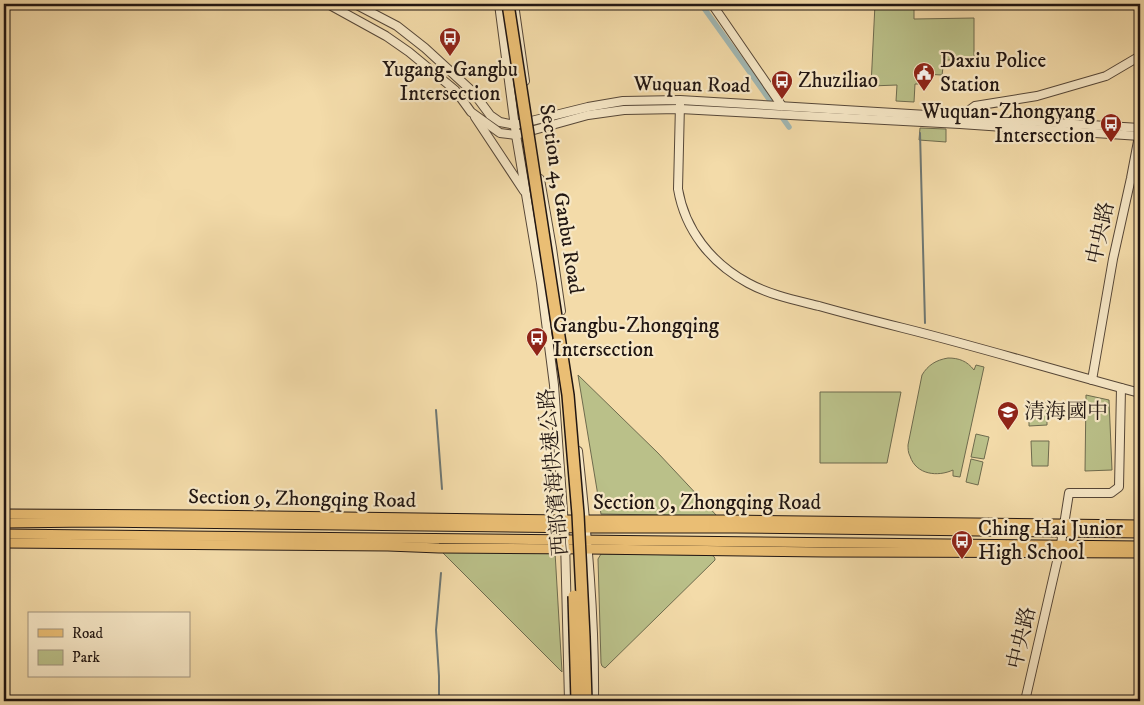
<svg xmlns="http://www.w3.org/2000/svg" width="1144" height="705" viewBox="0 0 1144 705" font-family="'IM FELL DW Pica','Noto Serif TC',serif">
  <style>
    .green { fill: #bac089; stroke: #6e6b4e }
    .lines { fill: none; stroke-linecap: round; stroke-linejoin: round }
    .stream { stroke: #6e7773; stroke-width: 2 }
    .canal { stroke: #a1b8b4; stroke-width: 5.5 }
    .minor-casing { stroke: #564738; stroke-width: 10 }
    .major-casing { stroke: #211612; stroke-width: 11 }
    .minor { stroke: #f7e8c7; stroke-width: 8 }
    .major { stroke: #eabe74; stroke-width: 9 }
    .highway-bridge-casing { stroke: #211612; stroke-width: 14; stroke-linecap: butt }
    .highway-bridge { stroke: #eabe74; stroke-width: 11 }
    .labels { text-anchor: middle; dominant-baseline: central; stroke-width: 4.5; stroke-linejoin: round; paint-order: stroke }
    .poi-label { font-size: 21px; fill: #211612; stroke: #f7e8c7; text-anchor: start }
    .street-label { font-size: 21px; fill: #211612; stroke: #f7e8c7 }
  </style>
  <rect width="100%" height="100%" fill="#f3dba9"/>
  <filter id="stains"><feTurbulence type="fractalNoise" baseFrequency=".004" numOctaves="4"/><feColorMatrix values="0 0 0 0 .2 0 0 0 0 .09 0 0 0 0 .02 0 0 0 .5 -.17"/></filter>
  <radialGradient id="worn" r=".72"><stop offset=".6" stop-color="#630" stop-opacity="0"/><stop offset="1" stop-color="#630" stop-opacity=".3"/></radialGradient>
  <g class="green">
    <path d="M875,4h39v15l60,-1v42h-30l-2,15 -20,-1 -1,10h-6l-1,18 -18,-1 1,-16 -26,1z"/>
    <path d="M920,128l26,1v13l-27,-2z"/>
    <path d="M948,358c11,0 19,3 26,12l2,-5 8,2 -24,110 -7,-1v-6c-15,7 -37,5 -43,-14 -2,-3 -2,-8 -2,-11l14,-70c6,-10 14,-15 26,-17z"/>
    <path d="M578,375l80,78 59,63 -116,-2z"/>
    <path d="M820,392h81l-14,71h-67z"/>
    <path d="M1086,395l23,5 3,70 -27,1z"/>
    <path d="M1047,402v23l-18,1v-15l6,-3 2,-5z"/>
    <path d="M976,434l13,3 -5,22 -13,-2z"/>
    <path d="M1031,441h18l-1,25h-16z"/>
    <path d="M971,459l12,3 -5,23 -12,-3z"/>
    <path d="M441,551l114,1 7,120z"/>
    <path d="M601,554l110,1c3,1 4,2 4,5l-110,108 -3,-2 -1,-3 -3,-104z"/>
  </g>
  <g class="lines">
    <g class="stream">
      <path d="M920,133l5,190"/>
      <path d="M436,410l6,79"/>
      <path d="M439,697v-21l-3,-46 5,-57"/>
    </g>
    <path class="canal" d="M701,4l88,123"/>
    <g class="minor-casing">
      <g id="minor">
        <path d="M328,4l58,32 23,16 46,38 16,22 29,21 16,2 72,-20 36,-5 56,-1 280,15 180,12"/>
        <path d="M355,4l42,22 28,22 48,44 17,23 10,7 15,3 73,-18 35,-6 57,-1 460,28"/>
        <path d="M499,4l17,131 25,148 13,102 11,155 4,161"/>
        <path d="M514,4l11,77"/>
        <path d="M712,4l70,102"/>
        <path d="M680,104l-2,85c7,41 33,74 70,94 22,12 47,17 71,23 28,8 56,15 84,22 80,20 158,44 237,65"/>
        <path d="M475,117l49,74"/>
        <path d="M960,117l15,-11 62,-10 69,-20 34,-20"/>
        <path d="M540,179l12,69 9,63"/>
        <path d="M1092,380l21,-121 18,-81 8,-42 1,-42"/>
        <path d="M578,451c9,83 17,167 16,250"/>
        <path d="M387,701h2"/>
        <path d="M1025,701l36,-157 8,-51h42l8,-6 2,-99"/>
      </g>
    </g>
    <g class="major-casing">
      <g id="major">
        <path d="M4,514l192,1 368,5h167l409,5"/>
        <path d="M4,523l90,-1 492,6h150l404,5"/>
        <path d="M4,534l1136,12"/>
        <path d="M4,543l384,3 51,2 149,1 237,3 315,1"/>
      </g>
    </g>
    <use href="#minor" class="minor"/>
    <use href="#major" class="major"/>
    <g class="highway-bridge-casing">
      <g id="highway-bridge">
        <path d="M508,4l60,391 10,119 6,123 2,64"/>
        <path d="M574,596l3,105"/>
      </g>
    </g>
    <use href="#highway-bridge" class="highway-bridge"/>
  </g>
  <defs>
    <g id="bus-pin" transform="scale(1.125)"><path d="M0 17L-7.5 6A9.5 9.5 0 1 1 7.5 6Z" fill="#8f2418" stroke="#f7e8c7"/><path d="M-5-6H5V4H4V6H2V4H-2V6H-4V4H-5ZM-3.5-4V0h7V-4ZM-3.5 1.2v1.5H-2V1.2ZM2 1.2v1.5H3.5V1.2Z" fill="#fff"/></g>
    <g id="civic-pin" transform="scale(1.125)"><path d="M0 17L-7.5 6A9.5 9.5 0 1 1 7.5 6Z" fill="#8f2418" stroke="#f7e8c7"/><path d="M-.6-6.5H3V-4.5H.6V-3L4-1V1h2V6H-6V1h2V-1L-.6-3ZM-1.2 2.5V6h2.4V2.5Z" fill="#fff"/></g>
    <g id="school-pin" transform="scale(1.125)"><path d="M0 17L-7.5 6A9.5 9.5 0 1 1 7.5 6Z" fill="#8f2418" stroke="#f7e8c7"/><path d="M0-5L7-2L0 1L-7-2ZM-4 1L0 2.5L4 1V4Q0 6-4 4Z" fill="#fff"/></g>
  </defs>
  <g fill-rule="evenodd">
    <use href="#bus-pin" x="450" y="38"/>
    <use href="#civic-pin" x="924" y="73"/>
    <use href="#bus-pin" x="782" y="81"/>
    <use href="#bus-pin" x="1111" y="124"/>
    <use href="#bus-pin" x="537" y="338"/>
    <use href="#school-pin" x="1008" y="412"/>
    <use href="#bus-pin" x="962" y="541"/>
  </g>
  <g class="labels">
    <g class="poi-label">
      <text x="940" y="61">Daxiu Police<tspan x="940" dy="24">Station</tspan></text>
      <text x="450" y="70" text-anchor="middle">Yugang-Gangbu<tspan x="450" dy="24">Intersection</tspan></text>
      <text x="798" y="81">Zhuziliao</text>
      <text x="1095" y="112" text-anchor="end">Wuquan-Zhongyang<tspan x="1095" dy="24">Intersection</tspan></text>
      <text x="553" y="326">Gangbu-Zhongqing<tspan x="553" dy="24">Intersection</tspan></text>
      <text x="1024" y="412">清海國中</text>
      <text x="978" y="529">Ching Hai Junior<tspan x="978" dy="24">High School</tspan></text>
    </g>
    <g class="street-label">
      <text transform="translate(692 85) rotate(1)">Wuquan Road</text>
      <text transform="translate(561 199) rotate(81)">Section 4, Ganbu Road</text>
      <text transform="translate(1101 233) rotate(-78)">中央路</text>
      <text transform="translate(554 472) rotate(-95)">西部濱海快速公路</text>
      <text transform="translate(302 499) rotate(1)">Section 9, Zhongqing Road</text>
      <text x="707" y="503">Section 9, Zhongqing Road</text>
      <text transform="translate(1022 638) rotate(-77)">中央路</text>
    </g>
  </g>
  <rect width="1144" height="705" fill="none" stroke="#f3dba9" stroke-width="20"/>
  <rect x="5" y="5" width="1134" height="695" fill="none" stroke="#211612" stroke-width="2.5"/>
  <rect x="10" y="10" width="1124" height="685" fill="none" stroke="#211612"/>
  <rect x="28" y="612" width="162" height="65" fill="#f7e8c7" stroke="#a1947f"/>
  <rect x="38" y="629" width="25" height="8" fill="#eabe74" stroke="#a1947f"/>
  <text x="72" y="638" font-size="15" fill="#211612">Road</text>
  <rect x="38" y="650" width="25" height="15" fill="#bac089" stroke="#a1947f"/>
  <text x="72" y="662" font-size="15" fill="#211612">Park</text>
  <rect width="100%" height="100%" filter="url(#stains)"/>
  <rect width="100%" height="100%" fill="url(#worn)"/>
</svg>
